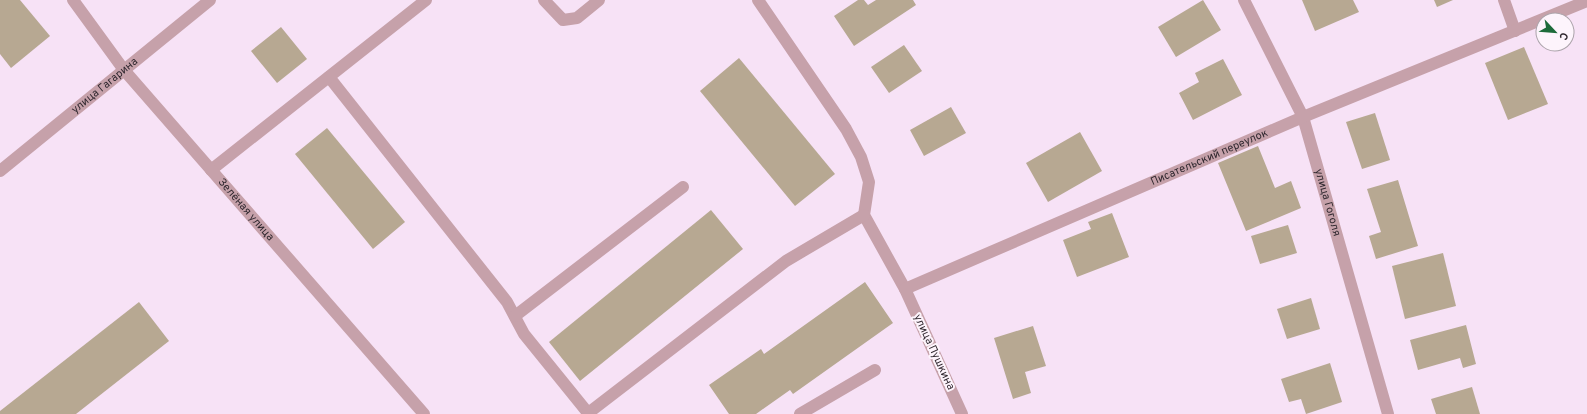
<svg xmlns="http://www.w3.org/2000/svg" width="1587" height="414" viewBox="0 0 1587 414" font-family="Overpass,sans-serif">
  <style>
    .building { fill: #b7a892 }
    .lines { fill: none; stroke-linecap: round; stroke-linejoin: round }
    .lane { stroke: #c6a1aa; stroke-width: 12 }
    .street { stroke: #c6a1aa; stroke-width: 12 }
    .labels { text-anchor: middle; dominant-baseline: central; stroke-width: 4; stroke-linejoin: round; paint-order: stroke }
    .street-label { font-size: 11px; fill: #312930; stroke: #fdf4fc }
  </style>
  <rect width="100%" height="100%" fill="#f7e2f6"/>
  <g class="building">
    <path d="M0,0h20l30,36 -39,32 -11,-14z"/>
    <path d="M858,0h6l4,5 8,-5h37l3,5 -62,41 -20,-30z"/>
    <path d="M1203,0l18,30 -45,27 -18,-30z"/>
    <path d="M1302,0h51l6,12 -44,19z"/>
    <path d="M1434,0h19l-16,7z"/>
    <path d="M281,27l26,32 -30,24 -26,-32z"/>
    <path d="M904,45l18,26 -33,22 -18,-26z"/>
    <path d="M1524,47l24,57 -40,16 -23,-57z"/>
    <path d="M739,58l96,116 -40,32 -95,-115z"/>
    <path d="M1223,59l19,36 -49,25 -14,-27 20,-11 -4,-9z"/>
    <path d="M951,107l15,26 -42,23 -14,-26z"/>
    <path d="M1375,113l15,47 -28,9 -16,-47z"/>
    <path d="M327,128l78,94 -32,27 -78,-95z"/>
    <path d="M1080,132l22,39 -54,31 -22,-39z"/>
    <path d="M1258,146l17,42 16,-7 10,27 -55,23 -28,-68z"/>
    <path d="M1398,180l20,66 -42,13 -7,-23 12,-4 -14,-43z"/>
    <path d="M711,210l32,39 -163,132 -31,-39z"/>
    <path d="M1112,213l17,44 -52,20 -14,-37 28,-11 -3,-7z"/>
    <path d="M1288,225l9,28 -37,11 -9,-28z"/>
    <path d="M1443,253l13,53 -51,13 -13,-53z"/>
    <path d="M865,282l28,41 -100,71 -3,-4 -34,24h-27l-20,-29 52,-36 3,5z"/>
    <path d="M1311,298l9,31 -33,10 -10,-30z"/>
    <path d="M139,302l30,39 -93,73h-76v-3z"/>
    <path d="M1466,325l10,39 -13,4 -3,-10 -42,12 -8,-30z"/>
    <path d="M1033,326l13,40 -21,6 6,21 -18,6 -19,-61z"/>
    <path d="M1330,363l12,39 -36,12 -5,-15 -12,3 -8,-23z"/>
    <path d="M1472,387l8,27h-44l-5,-15z"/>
  </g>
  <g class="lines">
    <g class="lane">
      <path d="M544,0l19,20 14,-2 22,-18"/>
      <path d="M758,0l88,129 15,28 8,25 -5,33 41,74"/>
      <path d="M329,77l178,225 17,32 64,79"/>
      <path d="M211,170l215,-170"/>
      <path d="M515,316l168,-129"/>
      <path d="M587,414l199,-153 78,-46"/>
      <path d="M800,414l75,-44"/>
    </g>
    <g class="street">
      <path id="s1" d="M73,0l51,70 300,344"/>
      <path id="s2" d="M1244,0l59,117 85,297"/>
      <path d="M1504,0l11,31"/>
      <path id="s3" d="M0,171l210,-171"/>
      <path id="s4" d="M962,414l-57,-125 398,-172 284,-116"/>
    </g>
  </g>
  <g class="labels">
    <g class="street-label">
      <text stroke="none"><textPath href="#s3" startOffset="135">улица Гагарина</textPath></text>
      <text stroke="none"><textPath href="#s4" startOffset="469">Писательский переулок</textPath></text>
      <text stroke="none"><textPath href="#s2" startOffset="220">улица Гоголя</textPath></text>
      <text stroke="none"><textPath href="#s1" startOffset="272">Зелёная улица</textPath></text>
      <text transform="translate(934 352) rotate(65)">улица Пушкина</text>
    </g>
  </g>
  <g transform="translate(1555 32) rotate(116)"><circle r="19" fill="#fdf4fc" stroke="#aba3aa"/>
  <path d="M0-3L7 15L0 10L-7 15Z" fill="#1d6b3a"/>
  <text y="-6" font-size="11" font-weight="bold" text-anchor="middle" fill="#312930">С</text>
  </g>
</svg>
